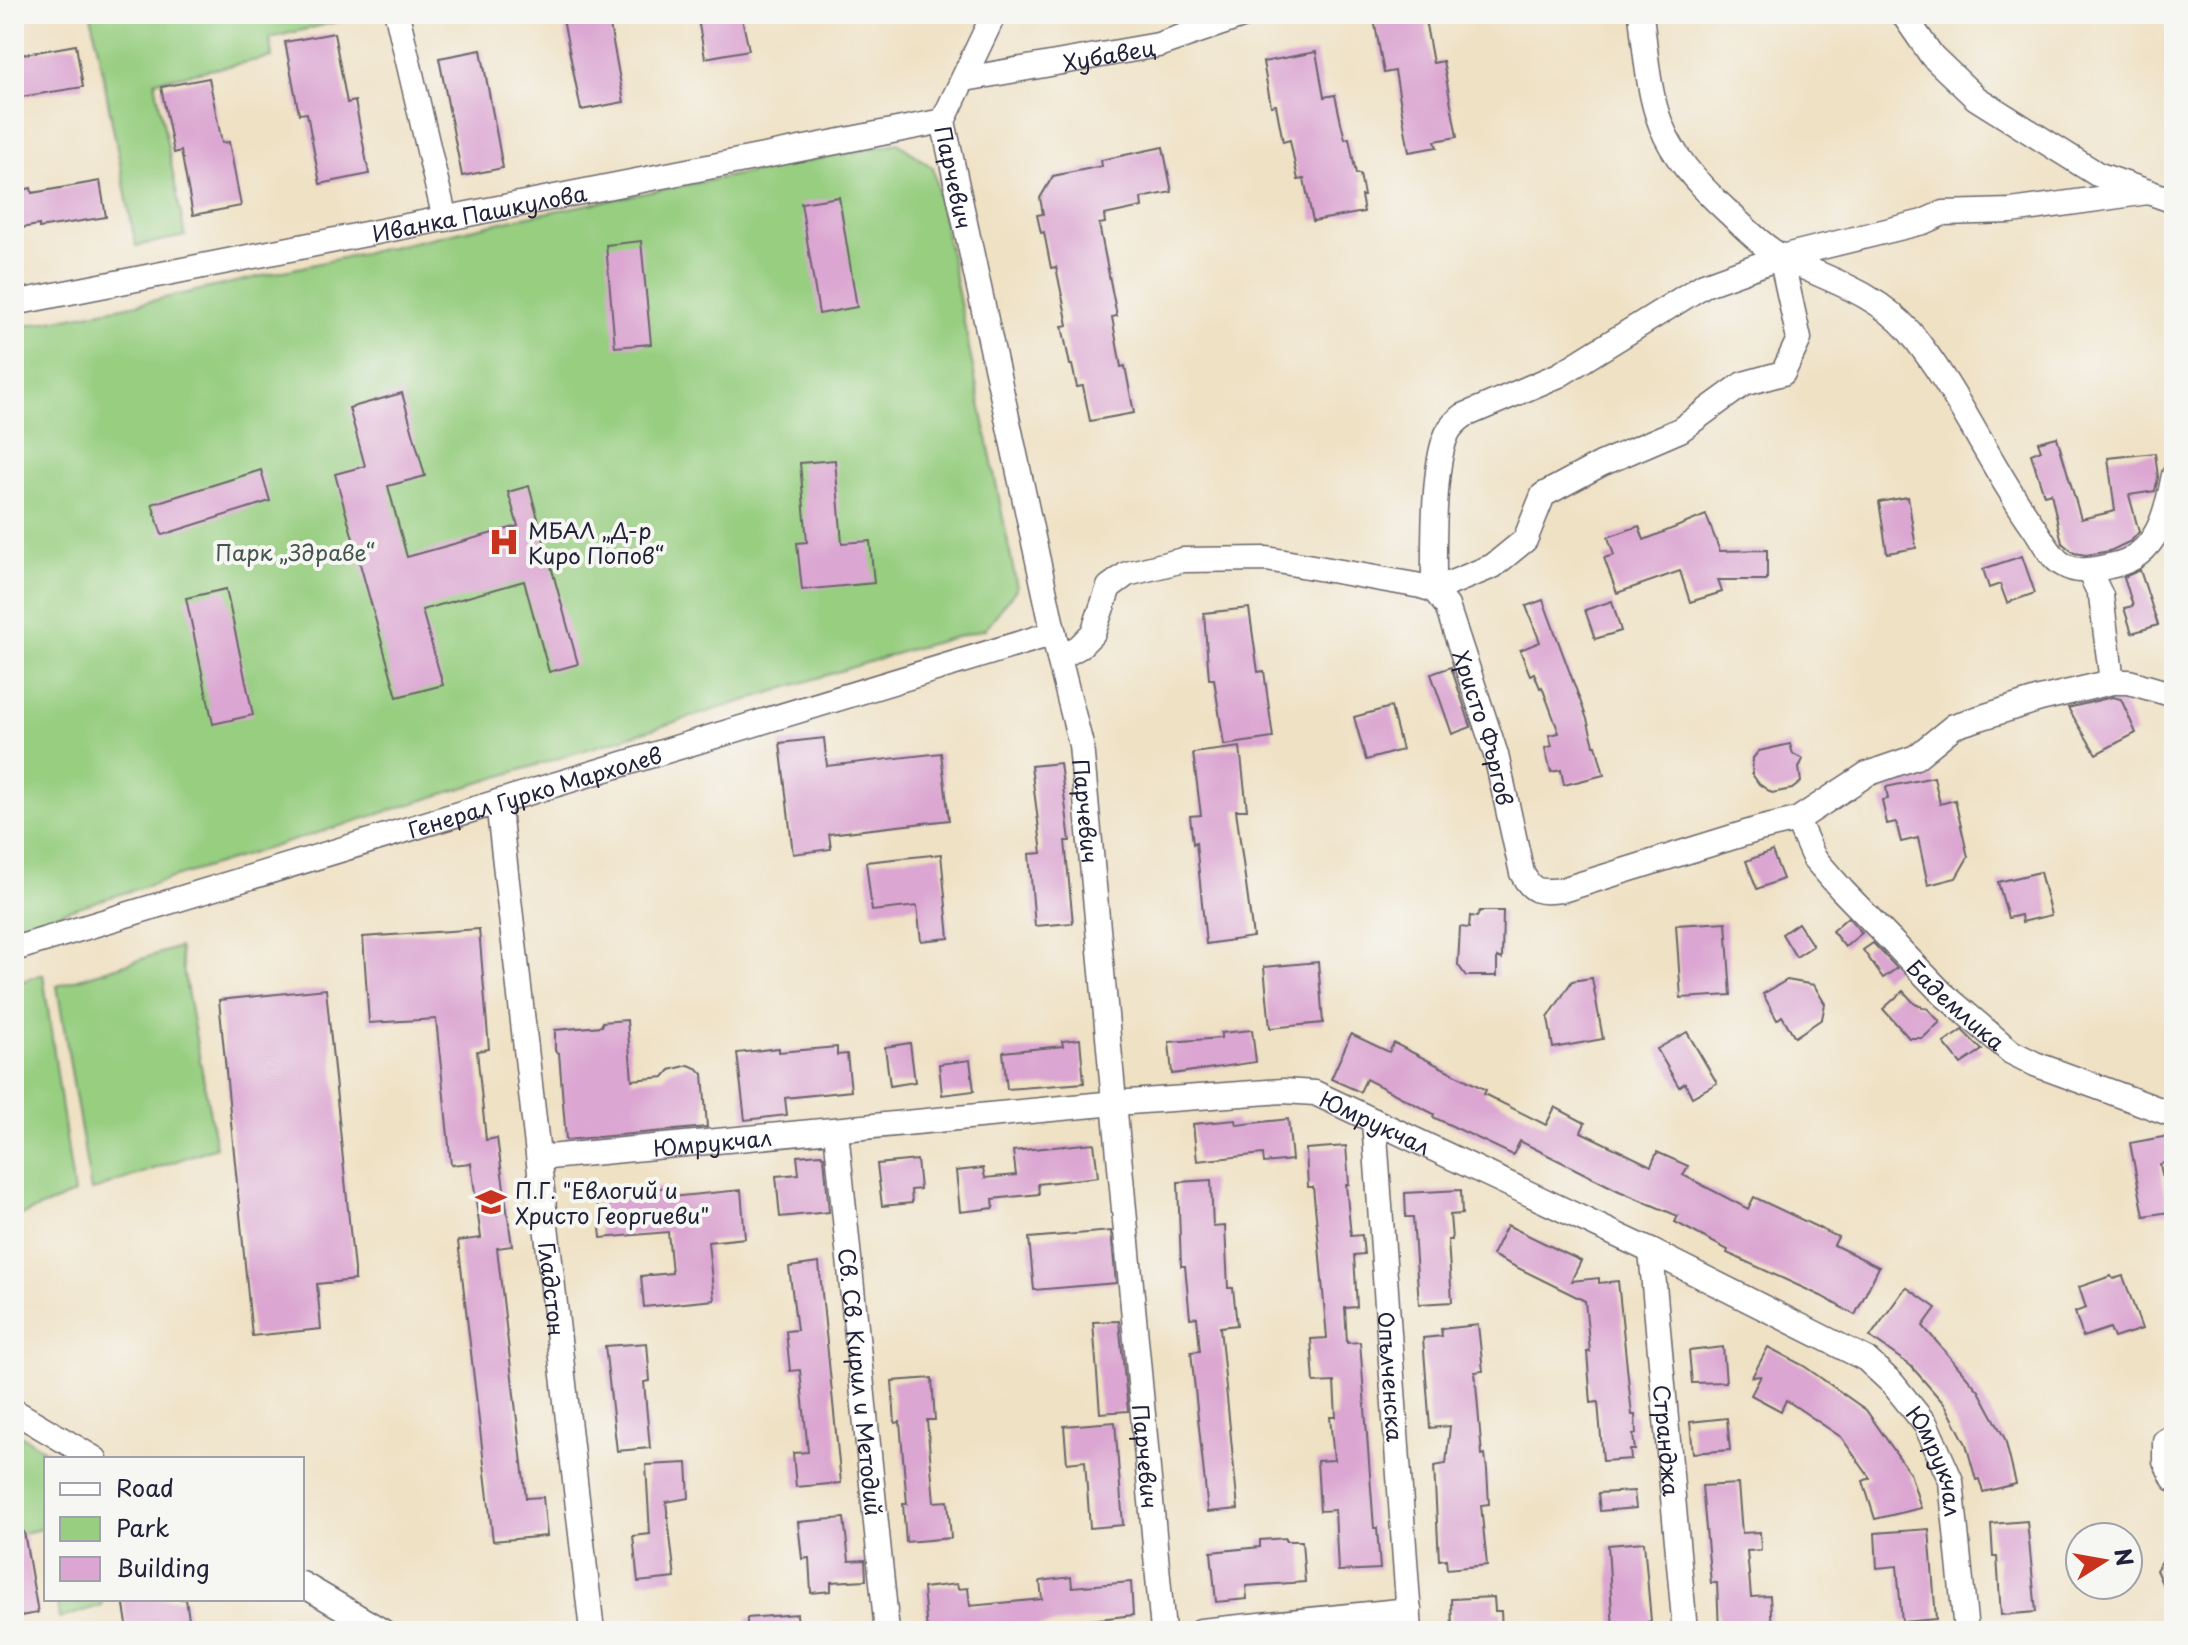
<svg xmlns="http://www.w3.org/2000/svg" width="2188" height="1645" viewBox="0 0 2188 1645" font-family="'Playpen Sans',sans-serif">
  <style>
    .green { fill: #97ce80; stroke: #5c785e; stroke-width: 2 }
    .building { fill: #dba6d1 }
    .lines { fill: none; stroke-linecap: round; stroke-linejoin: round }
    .street-casing { stroke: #6a656b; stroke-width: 27 }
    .street { stroke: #fff; stroke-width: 24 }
    .labels { text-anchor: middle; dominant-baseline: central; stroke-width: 8; stroke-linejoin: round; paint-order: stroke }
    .street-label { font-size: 22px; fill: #22223b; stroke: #f6f6f2 }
    .poi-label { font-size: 22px; fill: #22223b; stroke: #f6f6f2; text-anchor: start }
    .park-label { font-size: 22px; fill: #455650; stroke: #f6f6f2 }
  </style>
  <rect width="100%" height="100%" fill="#f6f6f2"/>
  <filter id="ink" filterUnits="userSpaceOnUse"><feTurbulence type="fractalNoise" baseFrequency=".0125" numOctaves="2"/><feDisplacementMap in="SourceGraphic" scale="16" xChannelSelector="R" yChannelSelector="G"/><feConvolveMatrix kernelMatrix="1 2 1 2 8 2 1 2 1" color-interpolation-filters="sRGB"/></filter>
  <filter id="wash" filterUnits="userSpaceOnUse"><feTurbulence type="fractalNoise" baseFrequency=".006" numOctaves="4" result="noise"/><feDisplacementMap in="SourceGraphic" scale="32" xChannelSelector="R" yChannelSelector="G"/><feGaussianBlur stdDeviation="1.8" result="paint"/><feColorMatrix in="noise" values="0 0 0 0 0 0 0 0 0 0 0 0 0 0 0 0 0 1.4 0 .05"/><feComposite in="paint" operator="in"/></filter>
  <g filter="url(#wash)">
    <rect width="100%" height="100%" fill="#efe1c4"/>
    <g class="green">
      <path d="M91,14h277l-98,24 2,19 -117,24 30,155 -49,10z"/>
      <path d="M898,143l35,25 84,420 -32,41 -77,21 -894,277v-599l124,-24 386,-87z"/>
      <path d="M179,947l37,200 -125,44 -34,-205z"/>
      <path d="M43,974l31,220 -60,24v-234z"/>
      <path d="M14,1431l45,28h-13v69l-32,7z"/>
      <path d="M57,1599h44l1,6 -43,14z"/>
    </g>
    <g id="blocks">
      <g class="building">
        <path d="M562,14h41l1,7 5,-1 15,82 -43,8z"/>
        <path d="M697,14h44l8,36 -44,8z"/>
        <path d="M1373,14h51l9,49 10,-2 14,76 -22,4 2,6 -28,5 -14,-81 -11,2z"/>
        <path d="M334,33l13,70 8,-2 14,73 -49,10 -13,-71 -8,1 -14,-72z"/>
        <path d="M76,45l7,42 -69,11v-42z"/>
        <path d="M481,50l22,118 -41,8 -23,-118z"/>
        <path d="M1316,52l8,45 11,-2 7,32 3,12 4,-1 7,36h4l4,22h-3l3,16 -51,9 -9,-42 -6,1 -8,-40 -7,2 -7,-37 -5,1 -8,-44z"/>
        <path d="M209,78l13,65 7,-1 12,64 -48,9 -12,-64 -7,2 -13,-66z"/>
        <path d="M1163,147l9,45 -31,6 1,9 -38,8 1,8 -6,1 18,92 -5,1 9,50 4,-1 9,47 -44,8 -7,-35 -6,1 -5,-22h-2l-8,-39 6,-1 -12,-58 -5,1 -7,-36 -3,1 -4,-18 6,-1 -3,-16 13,-22 49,-10 -1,-6z"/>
        <path d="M100,181l6,36 -67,11v-3l-25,4v-37l17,-4 1,5z"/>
        <path d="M839,197l18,110 -38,7 -18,-111z"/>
        <path d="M641,241l10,103 -36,3 -9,-102z"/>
        <path d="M402,393l23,83 -37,10 19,71 111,-31 -10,-34 21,-6 49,178 -29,8 -25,-91 -102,29 21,75 -46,12 -62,-223 30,-8 -16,-58z"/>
        <path d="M2057,437l24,82 34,-8 -7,-53 47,-5 3,24 -3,14 -26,4 10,37 -8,9 -21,10 -24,4 -12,-2 -12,-10 -11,-50 -7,2 -13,-41 10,-4 -3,-8z"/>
        <path d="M835,460l7,83 28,-2 4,42 -72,7 -5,-47 10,-1 -7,-79z"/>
        <path d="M261,470l9,31 -108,34 -10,-31z"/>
        <path d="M1908,497l8,51 -29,5 -8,-51z"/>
        <path d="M1706,515l14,36 47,-1v30h-49l4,12 -32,10 -10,-31 -63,22 -13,-35 10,-3 -6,-18 31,-11 5,14z"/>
        <path d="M2022,556l13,37 -28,10 -7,-19 -11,4 -6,-19z"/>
        <path d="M2140,570l18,55 -26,8 -8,-25 9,-2 -9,-29z"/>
        <path d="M226,589l27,126 -40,9 -27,-126z"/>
        <path d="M1543,600l44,119 7,26h2l8,30 -40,10 -3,-15 -10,2 -6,-24 7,-2 -3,-11 10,-2 -17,-46 -2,1 -6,-15 -4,2 -10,-25 20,-8 -14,-36z"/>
        <path d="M1612,601l9,30 -26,8 -10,-29z"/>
        <path d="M1249,608l9,64 6,-1 9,67 -49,7 -10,-66h-5l-5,-66z"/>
        <path d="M1451,667l20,60 -19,7 -21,-60z"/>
        <path d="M2112,697l9,2 15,34 -40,21 -28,-46z"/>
        <path d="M1391,707l11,43 -36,10 -12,-43z"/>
        <path d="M824,738l3,28 114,-13 8,67 -120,14 2,15 -38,5 -13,-111z"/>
        <path d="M1790,744l3,10 10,5 -4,9 2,14 -9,7 -20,4 -13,-9 -7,-10 1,-16 6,-7z"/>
        <path d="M1240,747l7,63h-11l17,127 -47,7 -10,-102 -3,2 -3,-28 11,-1 -8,-62z"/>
        <path d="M1060,763l10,78h-5l8,82 -38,3 -6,-72 13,-1 -11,-87z"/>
        <path d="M1934,777l6,27 15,-4 13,57 -12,21 -28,7 -10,-47 -17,4 -5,-20 -9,2 -5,-24 6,-1 -2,-12z"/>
        <path d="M1772,851l11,28 -26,10 -11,-28z"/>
        <path d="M941,854l8,84 -28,3 -4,-35 -45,5 -6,-49z"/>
        <path d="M2040,872l11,43 -29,7 -1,-7 -13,3 -10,-36z"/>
        <path d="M1480,911h23l-1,48 -5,-2v19h-31l-8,-11 2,-38 9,1 1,-12 7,1z"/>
        <path d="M1848,917l14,16 -17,14 -13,-16z"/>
        <path d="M1726,922l5,73 -50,3 -5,-73z"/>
        <path d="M1798,923l15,23 -17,11 -14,-23z"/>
        <path d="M479,929l10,120 -12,2 9,89 11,-2 15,108 -15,2 29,250 17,-1 4,39 -54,5 -35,-300 23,-3 -10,-75 -20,2 -15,-146 -67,4 -6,-86z"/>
        <path d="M1873,943l24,25 -14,10 -20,-28z"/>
        <path d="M1318,962l5,61 -53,5 -6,-61z"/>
        <path d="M1592,978l11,61 -50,9 -5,-30 24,-37z"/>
        <path d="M1787,980l27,5 11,19 -3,15 -27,18 -13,-21 -5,4 -14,-26z"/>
        <path d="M326,989l29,291 -38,4 4,45 -69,7 -33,-336z"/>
        <path d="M1903,991l12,13 13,5 12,13 -17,16h-14l-26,-29z"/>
        <path d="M627,1020l5,60 32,-3 6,-7 19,-5 9,4 5,5 4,53 -141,13 -7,-87 -4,-2v-21l47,-4v-4z"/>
        <path d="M1252,1030l4,32 -84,12 -3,-32 52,-4v-5z"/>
        <path d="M1962,1030l20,20 -21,14 -17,-21z"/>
        <path d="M1687,1032l30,51 -25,14 -7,-14 -6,4 -22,-38z"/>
        <path d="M1351,1034l38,18 5,-9 92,47 -2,4 62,31 9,-18 30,16 -4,9 70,34 6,-14 31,14 -5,9 65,34 6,-12 84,40 -4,8 45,22 -24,48 -34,-19 -94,-43 1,-3 -53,-28 3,-6 -59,-25 -99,-50 -7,14 -80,-38 1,-3 -68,-35 -6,13 -29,-13z"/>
        <path d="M1080,1039l4,44 -77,6 -4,-37 60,-6 -1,-5z"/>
        <path d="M910,1043l5,39 -25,4 -5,-39z"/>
        <path d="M837,1047v8l10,-1 4,37 -66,7 2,17 -42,5 -8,-67 42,-5v4z"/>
        <path d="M970,1060l4,31 -32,4 -3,-31z"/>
        <path d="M1288,1119l4,41 -28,3 -1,-9 -66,7 -4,-37 43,-4 1,5z"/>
        <path d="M2174,1135v26l-14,3 9,48 -25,4 -14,-73z"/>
        <path d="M1094,1143l4,34 -60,7 1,10 -46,5 1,9 -34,4 -4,-41 27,-3 2,10 31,-3 -3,-24z"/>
        <path d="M1346,1146l3,38 -3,1 5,51 11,-1 2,19 -10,1 3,52 -12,1 2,35 13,-1 14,186h3l3,41 -42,2 -3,-61 -15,1 -3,-50 17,-1 -4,-43h6l-2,-35 -20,1 -3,-44 16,-1 -8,-92 -6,-59h-5l-2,-38z"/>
        <path d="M821,1154l3,3 5,55 -49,5 -4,-41 23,-2 -2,-18z"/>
        <path d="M917,1160l3,29 -9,1 1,13 -30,3 -5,-42z"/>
        <path d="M1211,1180l2,47 12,-1 3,62h5l4,37 -17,2 18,182 -30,3 -17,-160 9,-1 -3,-34 -7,1 -5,-52h-4l-3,-84z"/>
        <path d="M670,1187l1,10 70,-7 4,48 -37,4 6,58 -70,7 -3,-31 31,-3 -4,-41 -67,6 -4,-44z"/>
        <path d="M1461,1190l1,24 -12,1 2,25h-4l4,62 -33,2 -6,-87h-7l-1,-24z"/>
        <path d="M1507,1225l74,36 -10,20 28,-3v5l19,-2 14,134h3l1,19 -3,1 2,15h-5l1,9 -28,2 -5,-59 -7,1 -4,-51h3l-5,-51 -93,-46z"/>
        <path d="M1111,1231l5,52 -82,7 -5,-52z"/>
        <path d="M819,1263l22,220 -45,4 -3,-34 15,-1 -8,-82 -10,1 -4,-40 11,-1 -8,-63z"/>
        <path d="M2111,1276l2,3 10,-3 19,53 -28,9 -4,-10 -27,9 -8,-25 11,-4 -7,-21z"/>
        <path d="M1906,1287l30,21 -13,18 56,65 26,48 11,45 -33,8 -4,-13 -3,1 -10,-36 -20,-38 -35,-40 -41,-29z"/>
        <path d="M1119,1321l9,90 -28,2 -7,-91z"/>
        <path d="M1478,1325l5,46 -8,1 7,83 3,-1 2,16 2,34 -8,1 6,60 -40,4 -1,-10 -7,1 -5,-94 12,-2 4,-38 -20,2 -7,-90 19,-2 -1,-7z"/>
        <path d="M647,1343l3,38 -6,1 6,66 -33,3 -12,-105z"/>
        <path d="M1723,1347l3,35 -34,1 -3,-32z"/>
        <path d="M1768,1347l36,19 62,44 44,63 11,35 -46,11 -12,-38 7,-3 -29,-41 -55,-37 -5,11 -30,-16 10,-19 -9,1z"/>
        <path d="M932,1378l3,42h-8l7,82 14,-1 3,37 -45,4 -3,-38h4l-7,-82 -5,1 -3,-42z"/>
        <path d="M1727,1418l3,32 -37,3 -3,-31z"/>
        <path d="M1115,1422l8,103 -33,3 -5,-67 -18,2 -3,-37z"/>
        <path d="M687,1463l2,35 -23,4 9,76 -37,4 -5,-46 17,-2 -4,-69z"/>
        <path d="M1738,1484l4,49 18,-1 1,18 -14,1 4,46 19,-1 2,35h-53l-2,-48h-6l-9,-97z"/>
        <path d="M1634,1491l2,17 -36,3 -2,-18z"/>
        <path d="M844,1518l5,43 16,-1 1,20 -35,2v9l-20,2 -2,-35 -7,1 -4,-37z"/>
        <path d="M2027,1521l9,91 -35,3 -4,-58h-4l-2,-33z"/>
        <path d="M1929,1529l7,90 -34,3 -5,-56 -20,2 -2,-35z"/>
        <path d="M24,1532l14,81 -24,4v-84z"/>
        <path d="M1286,1538v3h16l3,41 -59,4 1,13 -31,3 -5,-50 49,-5v-7z"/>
        <path d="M1644,1542l7,79 -4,1 1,9h-35l-5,-86z"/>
        <path d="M2174,1544v66l-18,-40z"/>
        <path d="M1071,1577l1,10 59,-5 2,33 -136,16 -1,-4 -69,4 -4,-43 34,-4 1,5 10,-1 2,18 72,-7 -2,-18z"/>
        <path d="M1494,1597l1,14h6l1,19 -50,1 -1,-32z"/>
        <path d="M123,1599h63l4,27 -31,5h-31z"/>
        <path d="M797,1614l1,17h-51v-13z"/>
      </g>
    </g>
  </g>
  <g filter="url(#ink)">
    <use href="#blocks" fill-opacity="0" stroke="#6a656b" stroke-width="2"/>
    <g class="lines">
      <g class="street-casing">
        <g id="street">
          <path d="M397,14l48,205"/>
          <path id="s1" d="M994,14l-51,107 116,537 22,87 82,886"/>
          <path d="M1641,14c11,98 12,129 87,198 16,15 36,36 56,46 44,22 91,34 125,73 49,59 79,132 124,195 8,11 17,31 29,38 17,11 33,5 52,1 43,-9 53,-53 60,-90"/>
          <path d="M1903,14l29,42 44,42 121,76 77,27"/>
          <path id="s2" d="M965,79l193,-34 90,-31"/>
          <path id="s3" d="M14,303l929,-182"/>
          <path d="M2089,571l12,25 11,86"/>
          <path id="s4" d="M1434,590l13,16 49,149 26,118c11,21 18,19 40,17l197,-61 38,-9 70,-46 49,-17 38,-31 86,-27 72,-17h17l45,13"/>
          <path d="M1434,590c0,-37 -2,-124 13,-156 3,-8 10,-13 16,-18l96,-41 145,-90 77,-28 142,-35 20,-9 68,-2 137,-19"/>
          <path d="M1059,658l20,-11 14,-14 16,-46 18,-13 56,-14 84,-1 154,27 13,4 59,-24 32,-26 18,-45 58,-31 79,-34 63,-46 40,-11 16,-34 -18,-82"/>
          <path id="s5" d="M498,802l94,829"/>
          <path id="s6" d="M1797,820l17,38 28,32 100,103 69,59 24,12 139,51"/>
          <path id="s7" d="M14,949l1040,-316"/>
          <path id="s8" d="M1374,1121l36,510"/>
          <path id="s9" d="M836,1131l51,500"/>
          <path id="s10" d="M539,1158l576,-55 168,-12 32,2 336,158 215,108 27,25 33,41 25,56 15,150"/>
          <path id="s11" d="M1651,1251l34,380"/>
          <path d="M14,1411l81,48"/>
          <path d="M2174,1436l-9,5v20l9,18"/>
          <path d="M302,1584l80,47"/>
          <path d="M1201,1631l208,-21"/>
        </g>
      </g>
      <use href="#street" class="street"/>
    </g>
  </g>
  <defs>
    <g id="hospital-bare" transform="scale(2.4)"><path d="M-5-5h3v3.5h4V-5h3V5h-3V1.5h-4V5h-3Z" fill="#c8321e" stroke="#f6f6f2" stroke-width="2.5" paint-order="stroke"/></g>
    <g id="school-bare" transform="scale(2.4)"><path d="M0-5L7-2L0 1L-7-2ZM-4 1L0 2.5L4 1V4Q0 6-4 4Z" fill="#c8321e" stroke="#f6f6f2" stroke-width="2.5" paint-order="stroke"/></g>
  </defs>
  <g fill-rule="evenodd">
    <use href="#hospital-bare" x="504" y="542"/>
    <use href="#school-bare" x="491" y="1202"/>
  </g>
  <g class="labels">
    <g class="street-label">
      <text stroke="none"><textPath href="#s2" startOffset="146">Хубавец</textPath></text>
      <text stroke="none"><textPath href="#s1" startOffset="176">Парчевич</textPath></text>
      <text stroke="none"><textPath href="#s3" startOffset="474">Иванка Пашкулова</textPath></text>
      <text stroke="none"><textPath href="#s4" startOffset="148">Христо Фъргов</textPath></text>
      <text stroke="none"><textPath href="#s7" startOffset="544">Генерал Гурко Мархолев</textPath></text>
      <text stroke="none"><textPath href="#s1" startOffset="824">Парчевич</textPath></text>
      <text stroke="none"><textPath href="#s6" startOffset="246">Бадемлика</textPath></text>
      <text stroke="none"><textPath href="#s10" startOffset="846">Юмрукчал</textPath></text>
      <text stroke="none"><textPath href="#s10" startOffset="174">Юмрукчал</textPath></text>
      <text stroke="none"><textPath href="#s5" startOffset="490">Гладстон</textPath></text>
      <text stroke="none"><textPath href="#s8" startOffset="256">Опълченска</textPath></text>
      <text stroke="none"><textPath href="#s9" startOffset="252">Св. Св. Кирил и Методий</textPath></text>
      <text stroke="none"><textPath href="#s11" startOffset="190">Странджа</textPath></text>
      <text stroke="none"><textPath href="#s1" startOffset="1472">Парчевич</textPath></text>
      <text stroke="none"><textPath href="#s10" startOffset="1518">Юмрукчал</textPath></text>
    </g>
    <g class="poi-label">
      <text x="528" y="529">МБАЛ „Д-р<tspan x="528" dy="25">Киро Попов“</tspan></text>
      <text x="515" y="1189">П.Г. "Евлогий и<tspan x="515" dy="25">Христо Георгиеви"</tspan></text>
    </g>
    <g class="park-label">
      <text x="295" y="551">Парк „Здраве“</text>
    </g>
  </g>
  <rect width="2188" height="1645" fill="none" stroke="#f6f6f2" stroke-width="48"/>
  <rect x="44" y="1457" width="260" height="144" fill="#f6f6f2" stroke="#a1a1a9" stroke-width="2"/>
  <rect x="60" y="1483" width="40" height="12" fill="#ffffff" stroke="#a1a1a9" stroke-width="2"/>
  <text x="116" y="1497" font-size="24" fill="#22223b">Road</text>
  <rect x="60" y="1517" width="40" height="24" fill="#97ce80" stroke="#a1a1a9" stroke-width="2"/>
  <text x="116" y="1537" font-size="24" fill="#22223b">Park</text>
  <rect x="60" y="1557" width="40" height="24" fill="#dba6d1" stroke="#a1a1a9" stroke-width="2"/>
  <text x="116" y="1577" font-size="24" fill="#22223b">Building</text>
  <g transform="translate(2104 1561) rotate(79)"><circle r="38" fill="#f6f6f2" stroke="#a1a1a9" stroke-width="2"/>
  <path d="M0-6L14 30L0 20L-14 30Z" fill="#c8321e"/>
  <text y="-12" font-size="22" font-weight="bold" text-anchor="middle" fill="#22223b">N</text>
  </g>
</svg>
